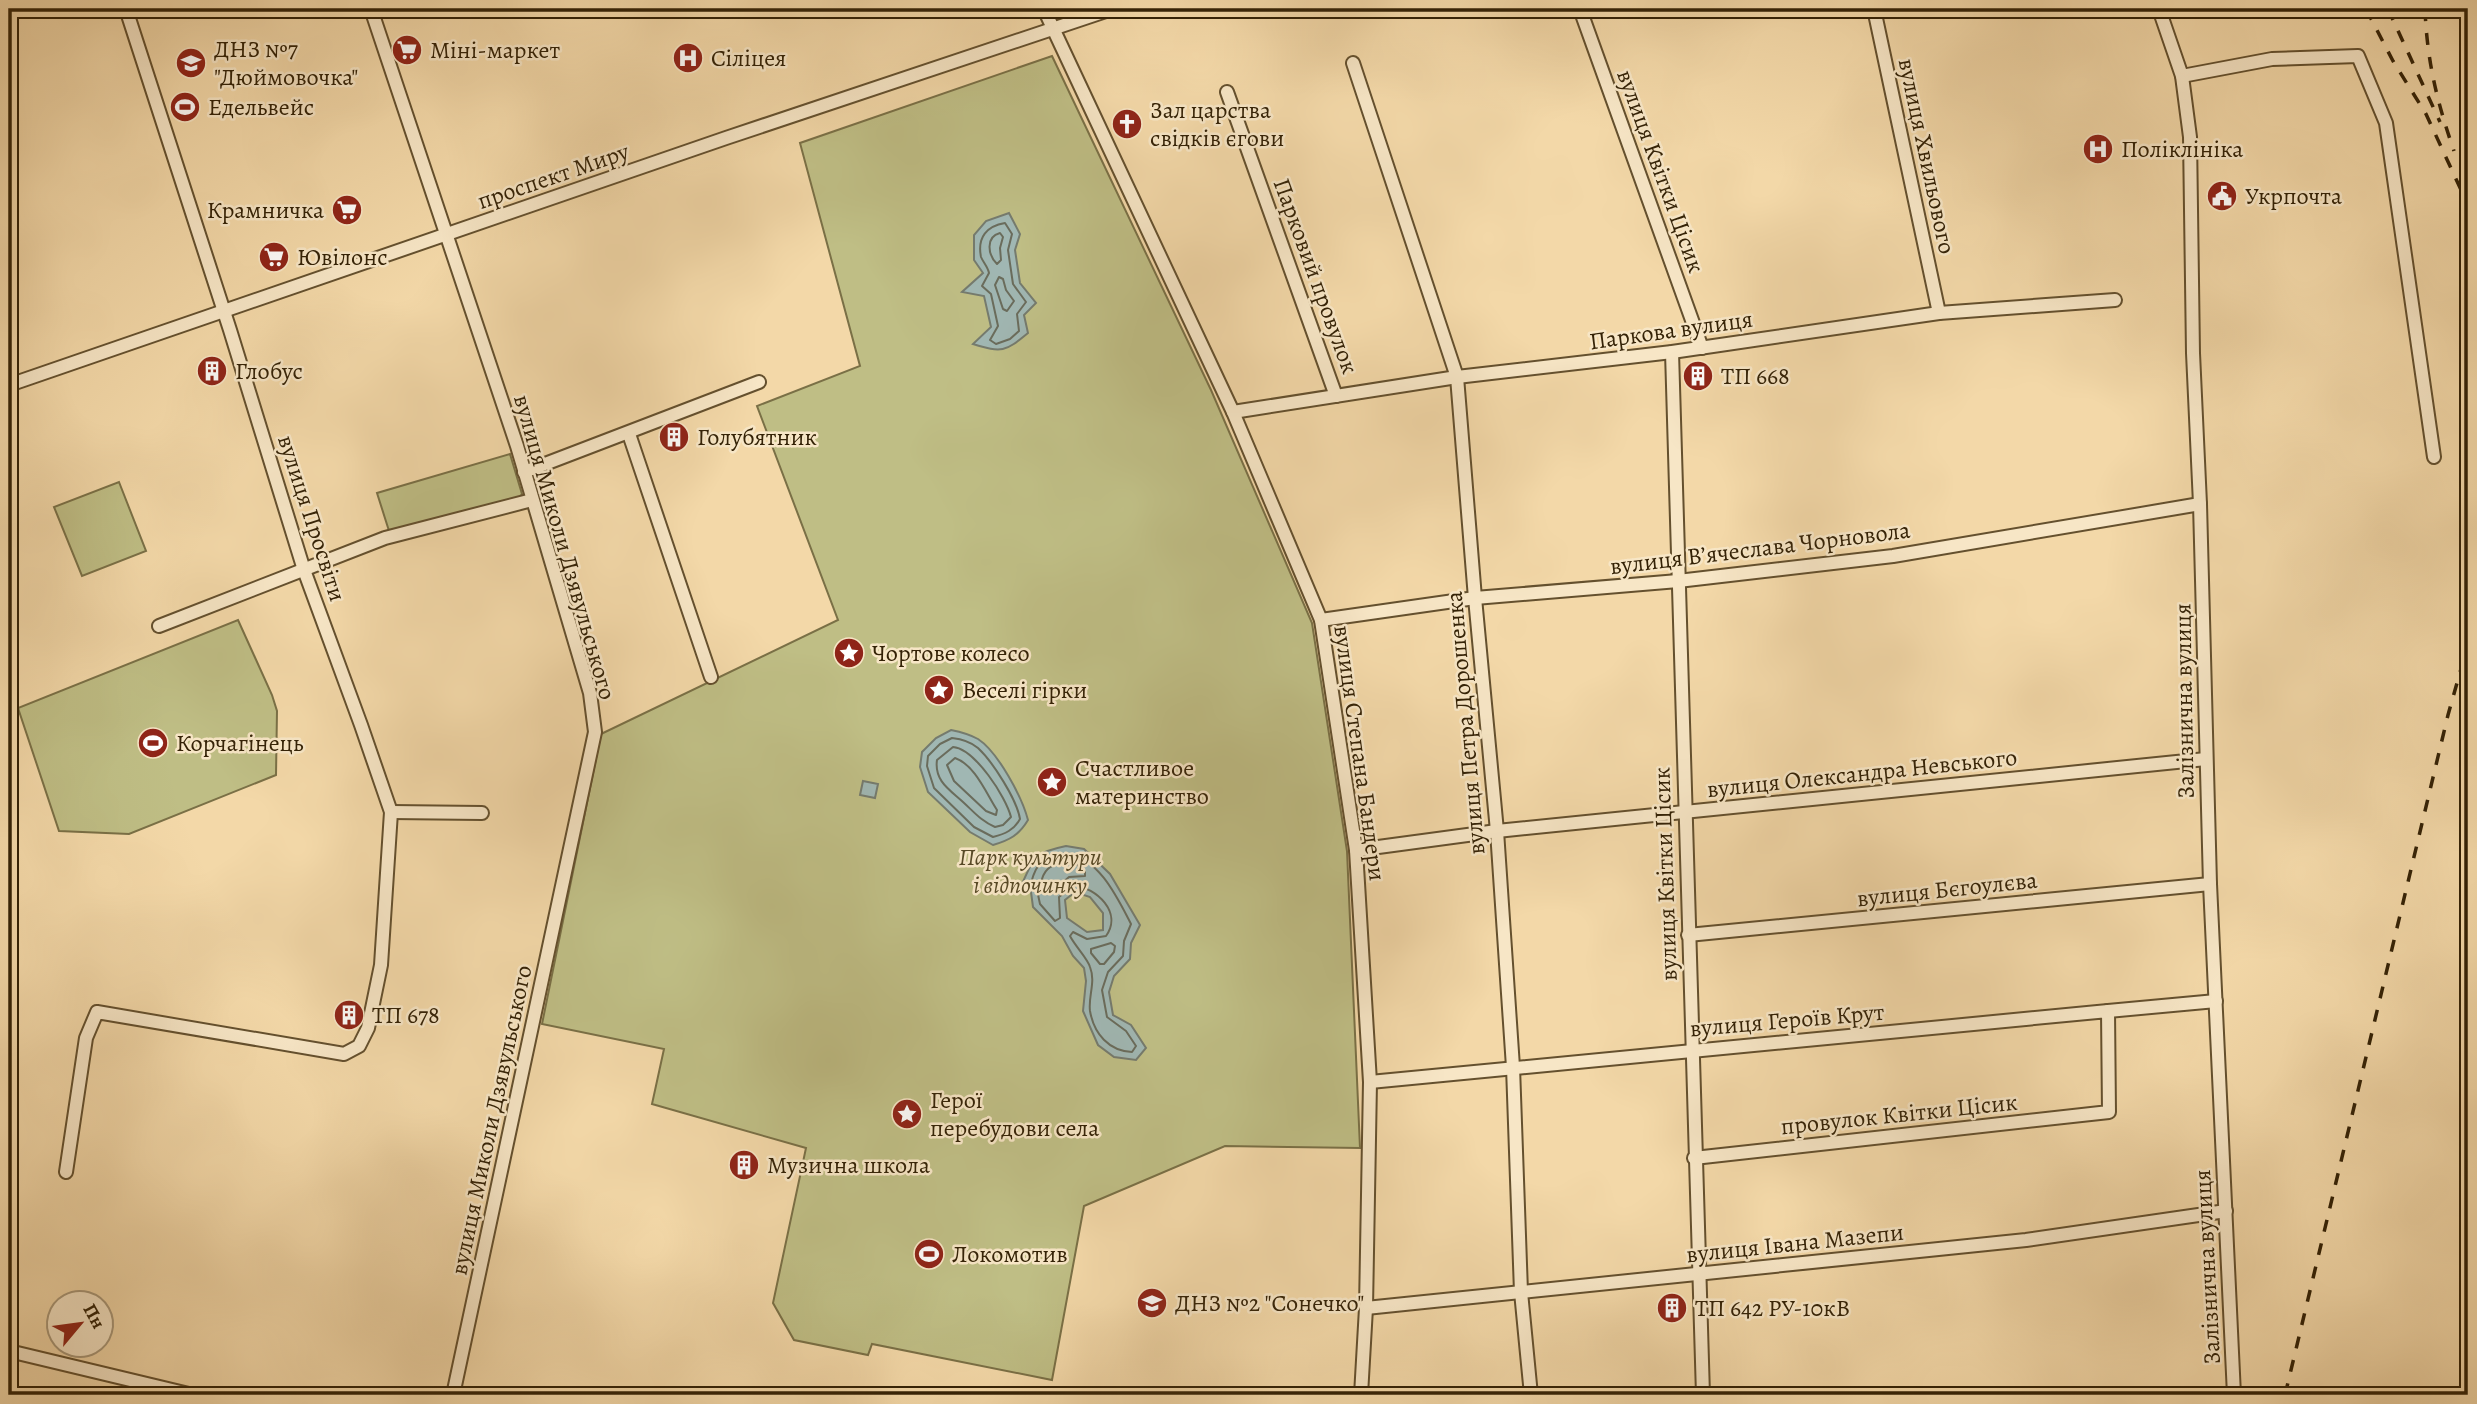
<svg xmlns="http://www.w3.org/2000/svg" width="2477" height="1404" viewBox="0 0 2477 1404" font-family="Alegreya,serif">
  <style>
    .green { fill: #bfbe85; stroke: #7a7046; stroke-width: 2 }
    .water { fill: #a0b7b3; stroke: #757b6e; stroke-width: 2; fill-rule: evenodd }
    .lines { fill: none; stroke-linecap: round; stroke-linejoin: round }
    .shore { stroke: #6a6c5c; stroke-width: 2 }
    .street-casing { stroke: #64502e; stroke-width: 16 }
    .street { stroke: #f7e6c6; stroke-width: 12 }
    .rail { stroke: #342206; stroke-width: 3.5; stroke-dasharray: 12 12; stroke-linecap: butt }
    .labels { text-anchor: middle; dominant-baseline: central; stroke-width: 5; stroke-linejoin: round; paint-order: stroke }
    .poi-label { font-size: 24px; fill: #342206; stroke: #f7e6c6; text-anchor: start }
    .street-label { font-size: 24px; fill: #342206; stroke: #f7e6c6 }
    .park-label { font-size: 24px; font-style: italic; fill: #574926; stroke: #f7e6c6 }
  </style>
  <rect width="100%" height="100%" fill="#f3d8a8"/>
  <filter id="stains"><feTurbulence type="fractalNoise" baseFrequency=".00286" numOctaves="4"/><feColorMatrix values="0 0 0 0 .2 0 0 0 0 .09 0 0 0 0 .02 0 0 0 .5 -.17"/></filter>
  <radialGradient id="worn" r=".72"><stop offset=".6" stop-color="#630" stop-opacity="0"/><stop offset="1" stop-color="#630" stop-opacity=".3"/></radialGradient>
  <g class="green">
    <path d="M1052,56l159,334 101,233 35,228 13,297 -135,-2 -141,60 -32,174 -180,-36 -4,11 -74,-15 -21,-37 33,-155 -154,-44 12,-55 -122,-25 59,-290 237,-114 -81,-214 103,-40 -60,-223z"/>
    <path d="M510,454l12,40 -5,7 -127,33 -13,-41z"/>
    <path d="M119,482l27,69 -64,25 -28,-69z"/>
    <path d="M238,620l34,75 5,16 -1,64 -147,59 -70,-3 -41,-123z"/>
  </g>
  <g class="water">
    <path d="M1009,213l11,21 -5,16 5,33 16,20 -12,12 4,18c-23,19 -26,20 -55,11l18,-17 -7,-31 -22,-4 21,-19 -9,-13v-25l12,-14z"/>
    <path d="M951,730c10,2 18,4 27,9 20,13 44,58 50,81 -9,15 -18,20 -35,25l-23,-13 -42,-40 -8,-25 2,-15 14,-14z"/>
    <path d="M863,781l15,3 -3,14 -15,-3z"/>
    <path d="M1066,846l18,3 26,25 30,51 -9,18 -1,16 -16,17 -5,16 4,23 18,10 15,23 -10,12 -22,-3 -16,-12 -15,-34 3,-30 -2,-13 -11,-12 -11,-20 -29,-29 -2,-15 -10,-6c14,-30 12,-33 45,-40zM1075,892l15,5 13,16v17l-16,2 -20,-14 -2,-18z"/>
  </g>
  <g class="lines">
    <g class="shore">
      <path d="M1005,223l7,11 -4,16 5,34 13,18 -9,12 2,17 -9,8 -14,5 -6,-4 8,-14 -7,-32 -9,-8 7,-13c-1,-6 -6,-11 -8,-16 -4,-20 6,-31 24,-34z"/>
      <path d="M1000,233l3,4 -3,11 1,12 -4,4c-9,-9 -12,-27 3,-31z"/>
      <path d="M999,277l4,2 3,11 8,11 -7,10 -4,-2 -8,-24z"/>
      <path d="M952,738c9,1 19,4 26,10 15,14 39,52 42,71 -6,11 -15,15 -27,18l-19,-10 -40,-39 -7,-22 1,-10 12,-12z"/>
      <path d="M953,747c22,2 53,50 58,70l-8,8 -8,2c-14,-6 -21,-15 -32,-25 -13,-12 -29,-21 -26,-42z"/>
      <path d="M955,758c20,7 31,35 42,52l-1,5 -10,-4 -32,-30 -7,-16z"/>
      <path d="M1066,853c33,5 51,44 65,71l-7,17 -1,15 -15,16 -6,18 5,27 19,14 10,15 -4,6c-23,-1 -38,-18 -42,-41 -2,-15 6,-29 0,-44 -2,-8 -15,-21 -20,-31l3,-4 14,7 19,-3c17,-24 -10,-48 -32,-51l-15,12 1,21 -5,3 -15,-17 -3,-14 -6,-7c6,-23 13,-25 35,-30z"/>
      <path d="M1066,862l10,2 9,8v4l-16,1 -17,15h-4l-6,-13c4,-13 11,-14 24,-17z"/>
      <path d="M1111,943l4,3 -1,6 -10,12h-4l-9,-11v-4z"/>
    </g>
    <g class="street-casing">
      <g id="street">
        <path d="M371,9l146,437 73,247 5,39 -142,663"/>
        <path d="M1044,9l189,403 88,208 35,230 14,232 -4,226 -5,87"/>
        <path d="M1580,9l122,339"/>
        <path d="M1874,9l65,304"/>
        <path d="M2159,9l23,67 8,61 3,216 7,151 10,380 24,511"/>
        <path d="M1353,63l104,314 18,221 22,233 16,236 8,225 10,103"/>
        <path d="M2182,76l90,-17 86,-3 28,67 48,334"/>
        <path d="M1227,92l109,304"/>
        <path d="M1672,352l31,1043"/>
        <path d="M9,385l717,-247 386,-129"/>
        <path d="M1233,412l224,-35 215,-25 267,-39 176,-13"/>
        <path d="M629,434l82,243"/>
        <path d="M524,472l235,-90"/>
        <path d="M1321,620l154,-22 203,-17 215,-25 307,-52"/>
        <path d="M159,626l226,-88 147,-38"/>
        <path d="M391,812l91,1"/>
        <path d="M1356,850l141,-19 709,-72"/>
        <path d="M1688,935l522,-51"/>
        <path d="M2108,1011l108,-10"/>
        <path d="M1370,1082l738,-71 1,101 -415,46"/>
        <path d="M66,1172l20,-134 11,-26 247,42 15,-8 9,-18 13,-63 10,-153 -30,-87 -57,-155 -74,-240 -104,-321"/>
        <path d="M1366,1308l660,-68 200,-29"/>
        <path d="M9,1351l184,44"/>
      </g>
    </g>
    <use href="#street" class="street"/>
    <g class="rail">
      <path d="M2366,9l27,52 33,53 42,91"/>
      <path d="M2388,9l52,113"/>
      <path d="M2425,9c2,52 12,93 29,142"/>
      <path d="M2285,1395l163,-680 20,-71"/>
    </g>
  </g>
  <defs>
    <g id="supermarket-disc" transform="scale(1.575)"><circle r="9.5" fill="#8f2418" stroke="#f7e6c6"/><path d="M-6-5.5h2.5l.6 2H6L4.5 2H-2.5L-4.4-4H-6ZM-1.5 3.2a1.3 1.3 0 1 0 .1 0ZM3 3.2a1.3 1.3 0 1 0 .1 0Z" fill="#fff"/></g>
    <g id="hospital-disc" transform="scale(1.575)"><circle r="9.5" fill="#8f2418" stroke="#f7e6c6"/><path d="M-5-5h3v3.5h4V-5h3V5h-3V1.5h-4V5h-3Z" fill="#fff"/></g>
    <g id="school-disc" transform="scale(1.575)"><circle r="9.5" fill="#8f2418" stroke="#f7e6c6"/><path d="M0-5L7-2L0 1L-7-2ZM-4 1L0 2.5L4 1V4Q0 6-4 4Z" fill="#fff"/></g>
    <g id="stadium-disc" transform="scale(1.575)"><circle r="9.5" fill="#8f2418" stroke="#f7e6c6"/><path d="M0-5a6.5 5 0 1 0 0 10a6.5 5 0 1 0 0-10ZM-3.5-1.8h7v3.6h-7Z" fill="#fff"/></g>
    <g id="church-disc" transform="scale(1.575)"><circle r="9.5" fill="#8f2418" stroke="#f7e6c6"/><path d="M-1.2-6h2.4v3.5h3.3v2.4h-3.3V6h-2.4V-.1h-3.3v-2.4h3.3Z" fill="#fff"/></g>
    <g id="civic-disc" transform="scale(1.575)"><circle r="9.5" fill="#8f2418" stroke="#f7e6c6"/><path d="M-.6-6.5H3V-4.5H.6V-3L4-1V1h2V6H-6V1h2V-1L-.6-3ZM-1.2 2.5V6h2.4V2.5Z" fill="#fff"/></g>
    <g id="building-disc" transform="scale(1.575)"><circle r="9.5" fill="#8f2418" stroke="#f7e6c6"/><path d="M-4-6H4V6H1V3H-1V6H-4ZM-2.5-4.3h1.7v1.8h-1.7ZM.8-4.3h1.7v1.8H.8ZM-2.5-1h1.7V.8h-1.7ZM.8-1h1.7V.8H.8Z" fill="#fff"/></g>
    <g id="sight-disc" transform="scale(1.575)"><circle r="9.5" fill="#8f2418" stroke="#f7e6c6"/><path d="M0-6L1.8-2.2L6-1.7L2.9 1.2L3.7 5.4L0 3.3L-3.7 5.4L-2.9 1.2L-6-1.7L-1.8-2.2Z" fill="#fff"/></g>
  </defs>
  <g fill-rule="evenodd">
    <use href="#supermarket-disc" x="407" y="50"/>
    <use href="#hospital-disc" x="688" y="58"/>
    <use href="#school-disc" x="191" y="63"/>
    <use href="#stadium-disc" x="185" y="107"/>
    <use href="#church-disc" x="1127" y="124"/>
    <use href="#hospital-disc" x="2098" y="149"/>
    <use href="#civic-disc" x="2222" y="196"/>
    <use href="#supermarket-disc" x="347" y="210"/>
    <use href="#supermarket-disc" x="274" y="257"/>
    <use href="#building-disc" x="212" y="371"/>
    <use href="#building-disc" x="1698" y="376"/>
    <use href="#building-disc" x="674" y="437"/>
    <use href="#sight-disc" x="849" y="653"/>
    <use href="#sight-disc" x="939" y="690"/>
    <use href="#stadium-disc" x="153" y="743"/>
    <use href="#sight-disc" x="1052" y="782"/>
    <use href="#building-disc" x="349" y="1015"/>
    <use href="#sight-disc" x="907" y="1114"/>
    <use href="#building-disc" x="744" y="1165"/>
    <use href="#stadium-disc" x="929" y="1254"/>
    <use href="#school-disc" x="1152" y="1303"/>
    <use href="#building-disc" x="1672" y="1308"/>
  </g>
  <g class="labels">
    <g class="poi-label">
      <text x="214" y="49">ДНЗ №7<tspan x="214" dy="28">"Дюймовочка"</tspan></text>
      <text x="430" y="50">Міні-маркет</text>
      <text x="711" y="58">Сіліцея</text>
      <text x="208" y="107">Едельвейс</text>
      <text x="1150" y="110">Зал царства<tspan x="1150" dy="28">свідків єгови</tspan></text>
      <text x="2121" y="149">Поліклініка</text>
      <text x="2245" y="196">Укрпочта</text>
      <text x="324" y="210" text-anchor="end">Крамничка</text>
      <text x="297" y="257">Ювілонс</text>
      <text x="235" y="371">Глобус</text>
      <text x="1721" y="376">ТП 668</text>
      <text x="697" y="437">Голубятник</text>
      <text x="872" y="653">Чортове колесо</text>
      <text x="962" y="690">Веселі гірки</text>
      <text x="176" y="743">Корчагінець</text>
      <text x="1075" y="768">Счастливое<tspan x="1075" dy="28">материнство</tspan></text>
      <text x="372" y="1015">ТП 678</text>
      <text x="930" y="1100">Герої<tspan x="930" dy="28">перебудови села</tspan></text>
      <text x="767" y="1165">Музична школа</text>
      <text x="952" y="1254">Локомотив</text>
      <text x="1175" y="1303">ДНЗ №2 "Сонечко"</text>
      <text x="1695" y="1308">ТП 642 РУ-10кВ</text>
    </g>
    <g class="street-label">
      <text transform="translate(1927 156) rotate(78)">вулиця Хвильового</text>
      <text transform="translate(1661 171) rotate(70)">вулиця Квітки Цісик</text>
      <text transform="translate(553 176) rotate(-19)">проспект Миру</text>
      <text transform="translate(1316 276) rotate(70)">Парковий провулок</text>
      <text transform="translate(1671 330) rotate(-8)">Паркова вулиця</text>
      <text transform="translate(312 518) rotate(72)">вулиця Просвіти</text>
      <text transform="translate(565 547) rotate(74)">вулиця Миколи Дзявульського</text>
      <text transform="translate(1760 548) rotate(-7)">вулиця Вʼячеслава Чорновола</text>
      <text transform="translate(2184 701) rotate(-91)">Залізнична вулиця</text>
      <text transform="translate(1465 723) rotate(-95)">вулиця Петра Дорошенка</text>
      <text transform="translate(1360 753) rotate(82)">вулиця Степана Бандери</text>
      <text transform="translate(1862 773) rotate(-6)">вулиця Олександра Невського</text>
      <text transform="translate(1665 874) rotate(-92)">вулиця Квітки Цісик</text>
      <text transform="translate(1947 889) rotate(-6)">вулиця Бєгоулєва</text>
      <text transform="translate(1787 1020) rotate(-5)">вулиця Героїв Крут</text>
      <text transform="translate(1899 1114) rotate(-6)">провулок Квітки Цісик</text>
      <text transform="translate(491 1120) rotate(-78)">вулиця Миколи Дзявульського</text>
      <text transform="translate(1795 1243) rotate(-6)">вулиця Івана Мазепи</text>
      <text transform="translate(2207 1267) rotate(-93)">Залізнична вулиця</text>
    </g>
    <g class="park-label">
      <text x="1030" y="857">Парк культури<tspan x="1030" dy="28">і відпочинку</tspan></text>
    </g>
  </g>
  <rect width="2477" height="1404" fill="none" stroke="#f3d8a8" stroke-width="35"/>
  <rect x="10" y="10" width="2456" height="1383" fill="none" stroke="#342206" stroke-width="3.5"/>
  <rect x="18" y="18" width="2442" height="1369" fill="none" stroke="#342206" stroke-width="2"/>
  <g transform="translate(80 1324) rotate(61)"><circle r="33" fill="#f7e6c6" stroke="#a99879" stroke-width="2"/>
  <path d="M0-5L12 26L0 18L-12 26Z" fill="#8f2418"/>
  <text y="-10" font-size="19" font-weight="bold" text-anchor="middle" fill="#342206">Пн</text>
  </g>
  <rect width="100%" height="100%" filter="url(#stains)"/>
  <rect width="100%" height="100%" fill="url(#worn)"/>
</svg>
